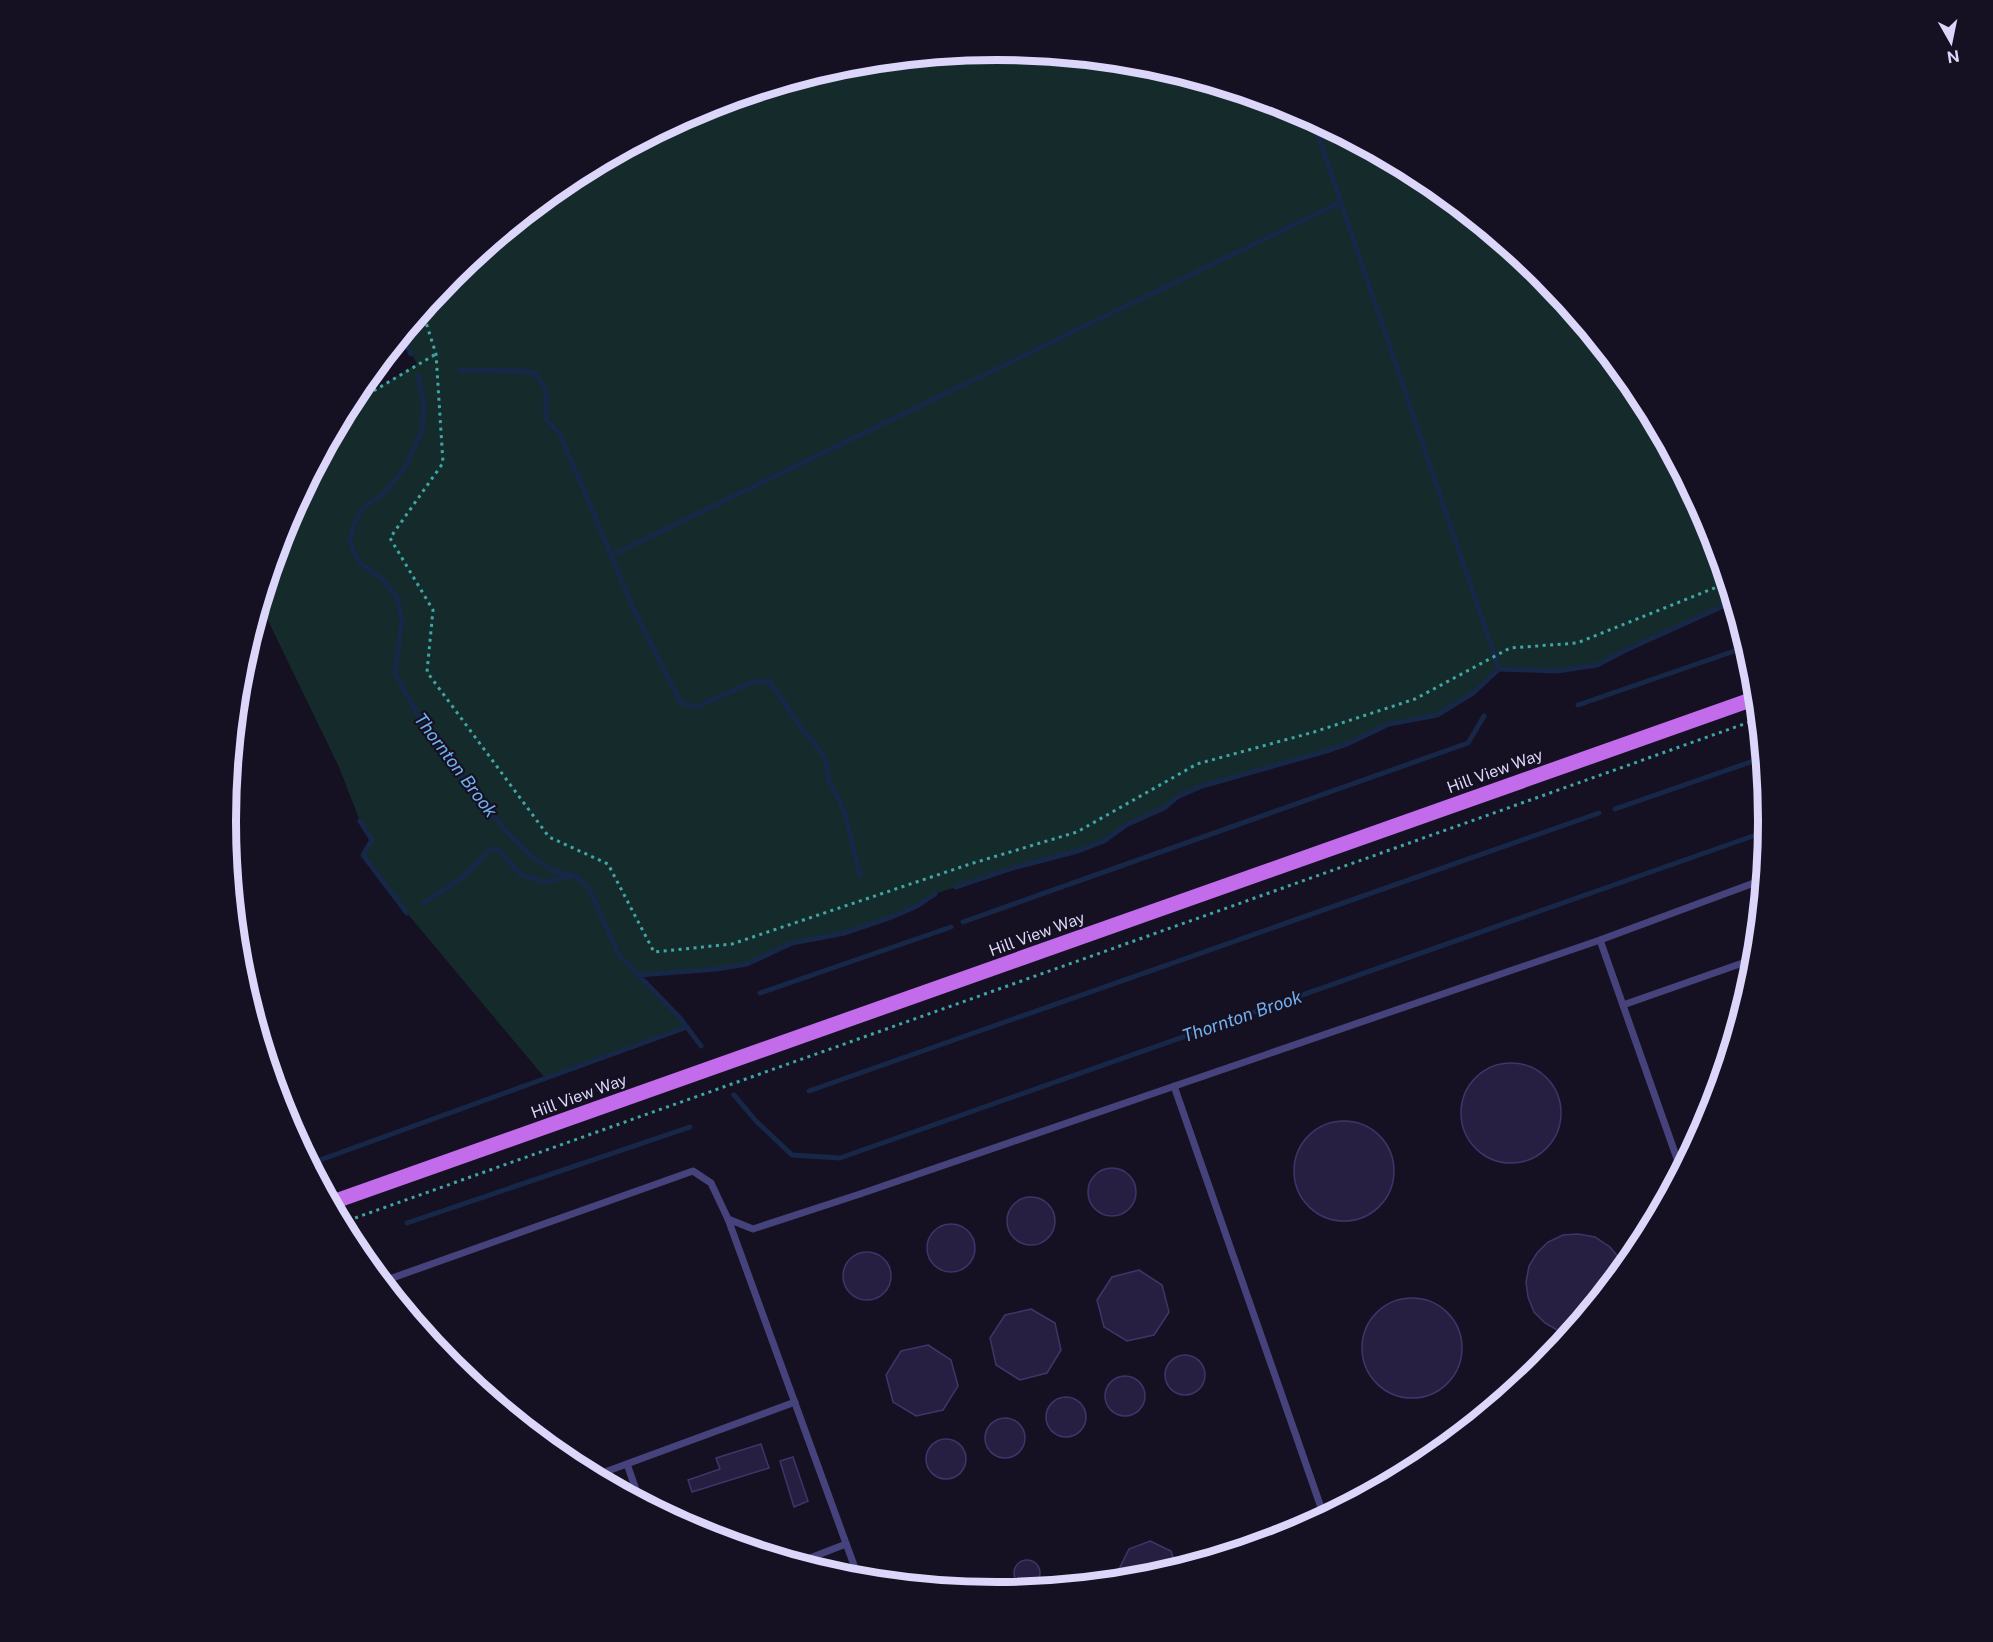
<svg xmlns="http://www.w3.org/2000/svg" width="1993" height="1642" viewBox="0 0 1993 1642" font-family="'Public Sans',sans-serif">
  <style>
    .green { fill: #152b2b }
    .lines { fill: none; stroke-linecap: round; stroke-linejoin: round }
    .stream { stroke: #162747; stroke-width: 5 }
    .building { fill: #271f41; stroke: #41346a; stroke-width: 1.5 }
    .path { stroke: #3ea7a5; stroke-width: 3; stroke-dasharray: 3 4.5; stroke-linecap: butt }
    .service { stroke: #46427b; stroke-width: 7 }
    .primary { stroke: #c26cec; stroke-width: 15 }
    .labels { text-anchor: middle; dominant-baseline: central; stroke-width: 4.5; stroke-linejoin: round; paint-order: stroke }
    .street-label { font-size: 16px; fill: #dcd7fa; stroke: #151122 }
    .water-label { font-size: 18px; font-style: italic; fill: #72afed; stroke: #151122 }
    .rim { fill: none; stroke: #dcd7fa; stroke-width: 8 }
  </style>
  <rect width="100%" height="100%" fill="#151122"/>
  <path class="green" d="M997,50l150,14 145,44 133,72 117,96 96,117 71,133 23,76 -104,47 -31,16 -40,6 -58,-2 -26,24 -36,22 -48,9 -42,20 -17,6 -128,36 -25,11 -13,11 -38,17 -22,16 -26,10 -62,16 -81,27 -18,12 -28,12 -44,15 -53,10 -45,21 -30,5 -78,6 41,43 7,9 -142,51 -138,-165 -44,-58 9,-16 -12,-18 -21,-54 -79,-163 24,-79 64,-119 69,-42 -15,-29 49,-60 117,-96 134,-71 144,-44z"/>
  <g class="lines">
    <g class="stream">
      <path d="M402,335l9,19"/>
      <path d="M460,370l64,1 12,3 10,16v30l14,14 78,185 43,84 15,4 57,-25 16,-1 31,45 25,31 4,23 16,33 15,63"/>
      <path d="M418,375l6,31 -2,24 -17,38 -22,26 -21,15 -9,17 -3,17 10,20 21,15 16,19 5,23 -7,53 31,57 79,100 26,26 21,14 24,6 13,13 30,66 61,63 21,28"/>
      <path d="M612,555l729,-353"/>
      <path d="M1499,669l58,2 40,-6 31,-16 104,-47"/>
      <path d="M1578,705l168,-58"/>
      <path d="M1615,809l147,-51"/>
      <path d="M360,821l12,19 -9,15 44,58"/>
      <path d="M956,887l60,-20 62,-16 26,-10 22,-16 38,-17 13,-11 25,-11 128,-36 17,-6 42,-20 48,-9 36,-22 26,-24 -186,-549"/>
      <path d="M423,903l39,-25 29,-29 8,1 21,24 25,8 29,-6"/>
      <path d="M963,922l505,-179 16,-27"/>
      <path d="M638,975l79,-6 30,-5 45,-21 53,-10 44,-15 28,-12 18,-12"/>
      <path d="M760,993l191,-66"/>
      <path d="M809,1091l790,-278"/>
      <path d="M734,1095l22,26 36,34 48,3 927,-327"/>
      <path d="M309,1164l378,-137"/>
      <path d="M407,1223l283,-96"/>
    </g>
  </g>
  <g class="building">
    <circle cx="1511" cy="1113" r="50"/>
    <circle cx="1344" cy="1171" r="50"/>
    <circle cx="1112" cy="1192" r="24"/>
    <circle cx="1031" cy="1221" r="24"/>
    <circle cx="951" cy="1248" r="24"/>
    <path d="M1578,1234l17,3 15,10 11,13 2,8 -53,65 -11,-2 -14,-8 -11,-11 -6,-15 -2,-15 3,-16 8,-13 11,-11 15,-7z"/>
    <circle cx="867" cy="1276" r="24"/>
    <path d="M1139,1270l23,15 7,27 -15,23 -27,6 -23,-14 -7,-27 15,-23z"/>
    <circle cx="1412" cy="1348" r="50"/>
    <path d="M1031,1309l24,14 6,27 -14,23 -27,7 -24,-15 -6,-27 15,-23z"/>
    <path d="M928,1345l23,15 7,26 -15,24 -27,6 -23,-14 -7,-27 15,-24z"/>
    <circle cx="1185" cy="1375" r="20"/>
    <circle cx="1125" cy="1396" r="20"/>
    <circle cx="1066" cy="1417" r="20"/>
    <circle cx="1005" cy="1438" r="20"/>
    <circle cx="946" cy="1459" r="20"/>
    <path d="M761,1444l8,24 -77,24 -4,-12 32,-11 -4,-11z"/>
    <path d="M793,1457l15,44 -14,6 -14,-46z"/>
    <path d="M1150,1541l21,10 6,18 -30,9 -24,2 -4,-11 10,-20z"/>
    <circle cx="1027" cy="1573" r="13"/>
  </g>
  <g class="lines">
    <g class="path">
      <path d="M422,310l14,44 7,109 -53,75 43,72 -6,62 122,165 59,27 46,88 78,-8 238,-80 107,-32 120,-68 117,-32 101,-33 95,-51 67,-5 150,-60"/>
      <path d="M348,406l88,-52"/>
      <path d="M341,1223l1417,-504"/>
    </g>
    <g class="service">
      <path d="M1600,940l81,230"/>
      <path d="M1623,1005l131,-46"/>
      <path d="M1174,1086l150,430"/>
      <path d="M728,1219l131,360"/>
      <path d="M381,1282l312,-111 18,12 17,36 25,10 107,-35 740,-254 162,-60"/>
      <path d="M627,1464l13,37"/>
      <path d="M594,1476l201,-74"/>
      <path d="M797,1563l49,-19"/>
    </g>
    <path class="primary" d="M330,1203l1426,-505"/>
  </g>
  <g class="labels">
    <g class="street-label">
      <text transform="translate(1495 771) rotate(-20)">Hill View Way</text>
      <text transform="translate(1037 934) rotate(-20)">Hill View Way</text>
      <text transform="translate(579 1096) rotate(-20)">Hill View Way</text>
    </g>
    <g class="water-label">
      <text transform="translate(456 765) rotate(53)">Thornton Brook</text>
      <text transform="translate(1242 1016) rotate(-19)">Thornton Brook</text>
    </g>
  </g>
  <path d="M0 0H1993V1642H0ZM236 821a761 761 0 1 1 1522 0a761 761 0 1 1-1522 0Z" fill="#151122" fill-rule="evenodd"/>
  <path class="rim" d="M236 821a761 761 0 1 1 1522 0a761 761 0 1 1-1522 0Z"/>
  <g transform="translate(1951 42) rotate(171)" stroke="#151122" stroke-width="4.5" paint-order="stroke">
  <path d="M0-4.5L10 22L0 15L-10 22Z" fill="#dcd7fa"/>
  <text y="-9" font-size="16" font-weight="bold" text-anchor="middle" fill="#dcd7fa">N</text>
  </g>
</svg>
